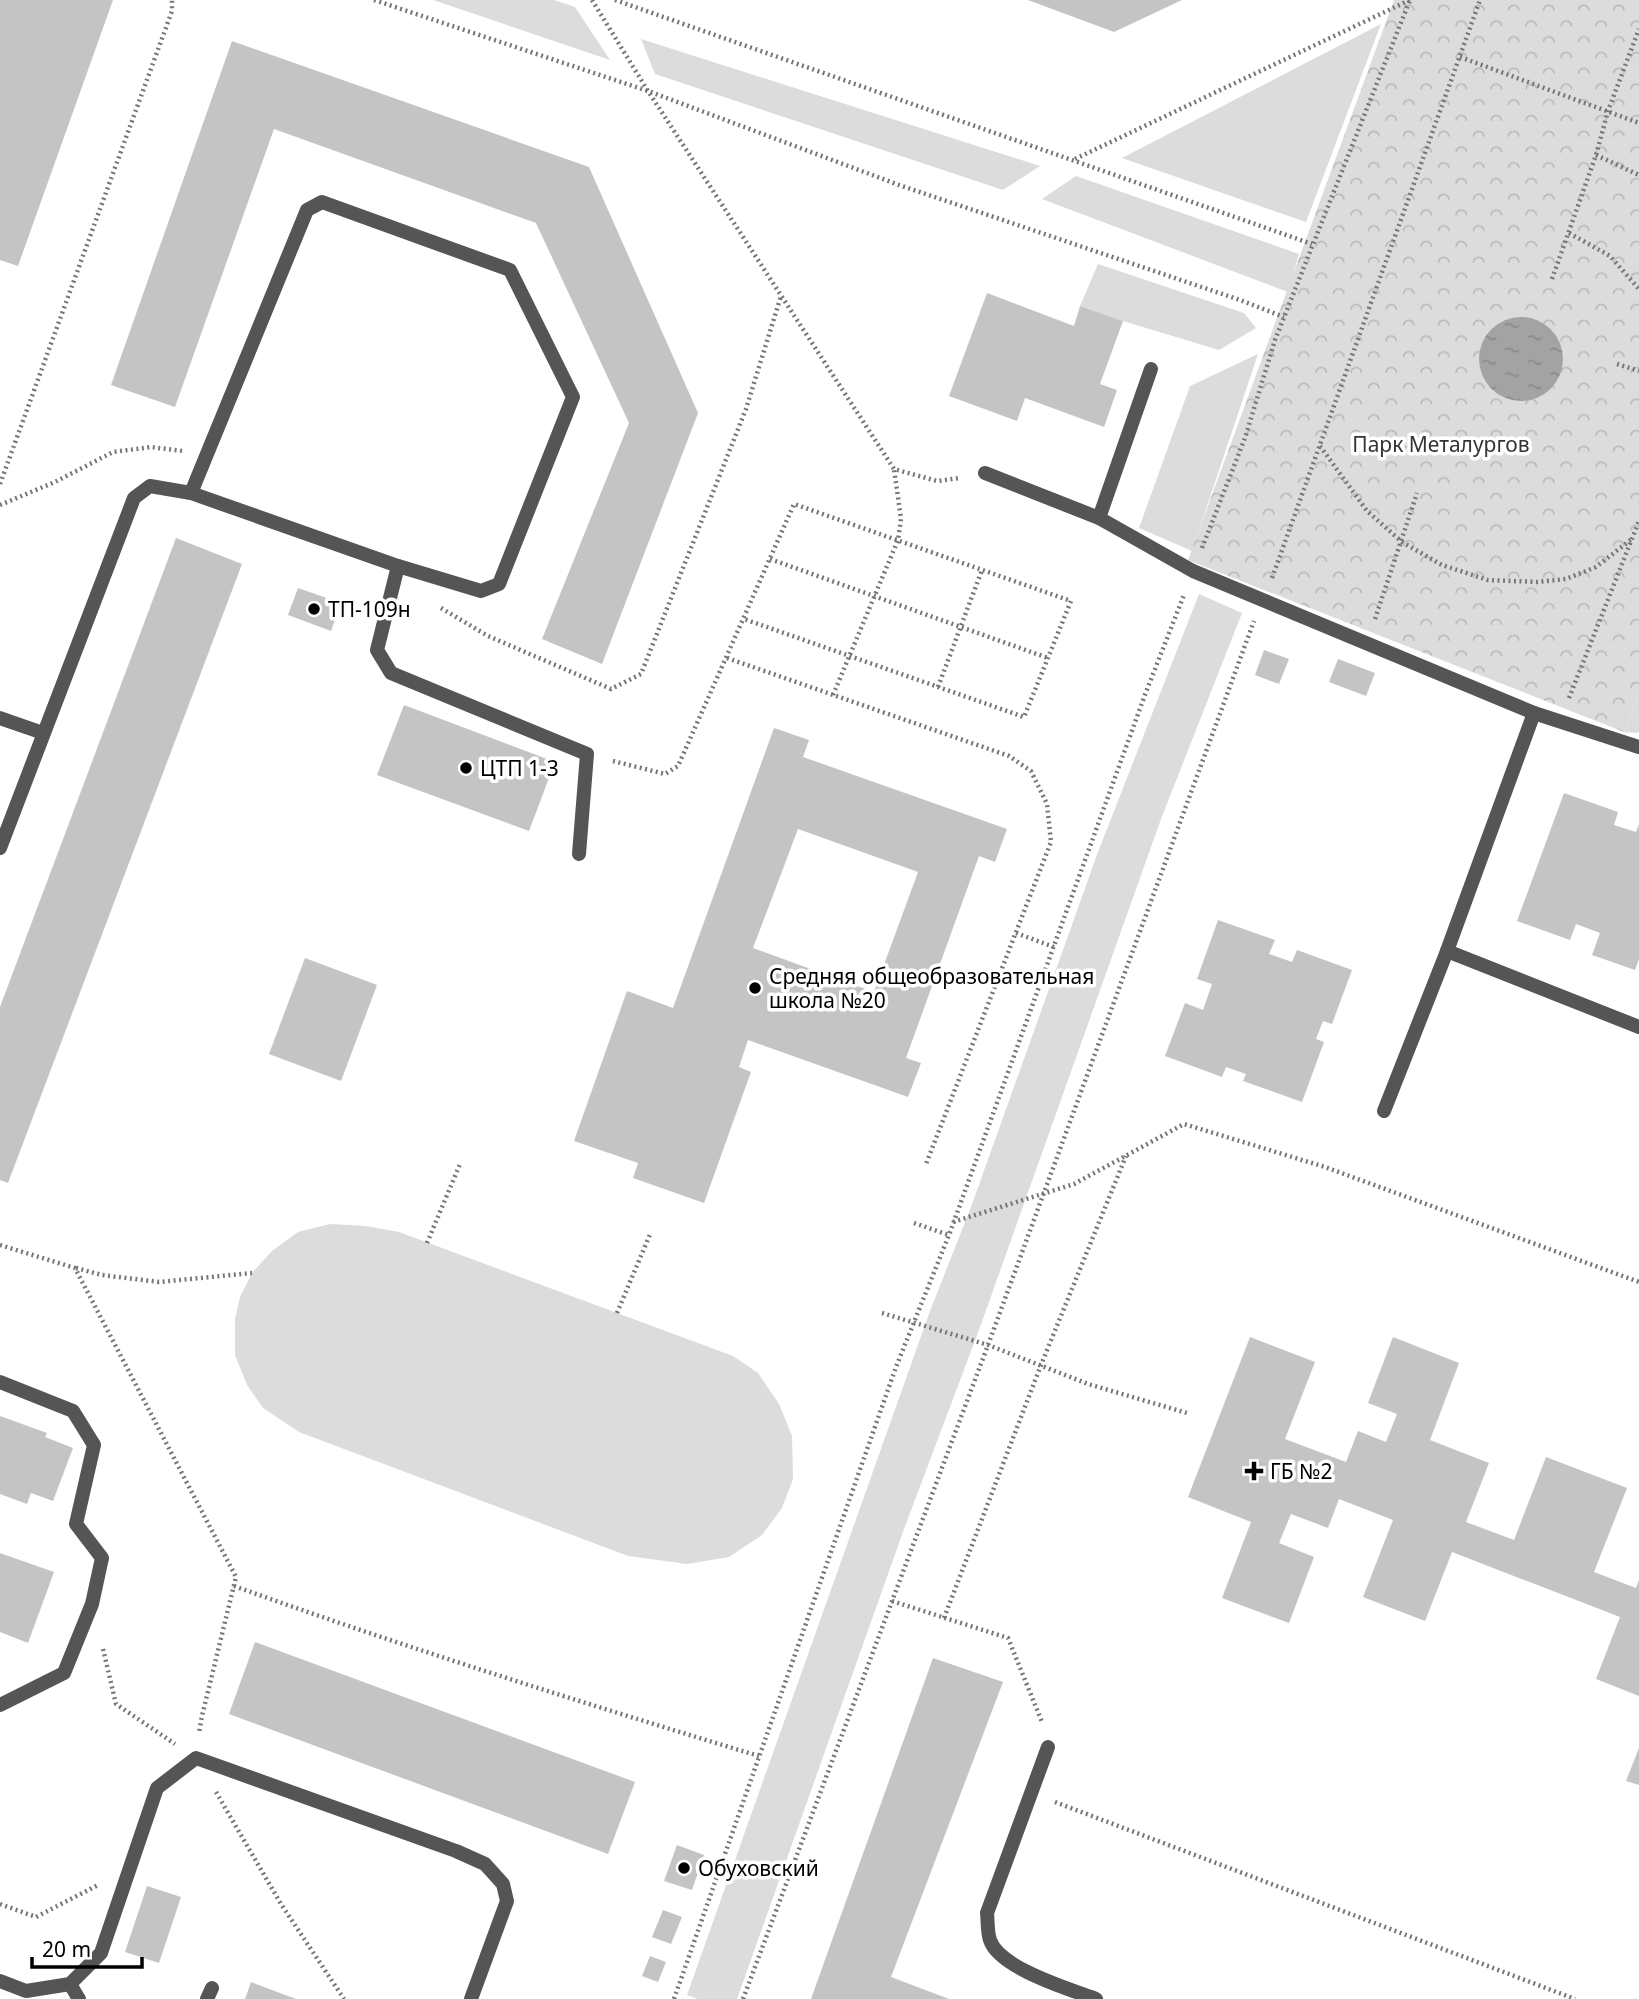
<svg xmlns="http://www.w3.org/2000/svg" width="1639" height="1999" viewBox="0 0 1639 1999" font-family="'Noto Sans',sans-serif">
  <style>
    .grass { fill: #dcdcdc }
    .park { fill: url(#park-crowns) }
    .water { fill: url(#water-ripples) }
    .building { fill: #c4c4c4; fill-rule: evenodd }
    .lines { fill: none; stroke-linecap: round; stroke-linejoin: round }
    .path { stroke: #777; stroke-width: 4.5; stroke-dasharray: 2 3.5; stroke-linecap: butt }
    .service { stroke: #555; stroke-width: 14 }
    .poi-dot { fill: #000; stroke: #fff; stroke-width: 2.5 }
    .labels { text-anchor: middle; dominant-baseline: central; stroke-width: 7; stroke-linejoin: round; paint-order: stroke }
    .park-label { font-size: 21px; fill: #333; stroke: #fff }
    .poi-label { font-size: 21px; fill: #000; stroke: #fff; text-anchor: start }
  </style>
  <defs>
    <pattern id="park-crowns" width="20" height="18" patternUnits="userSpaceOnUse" patternTransform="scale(1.75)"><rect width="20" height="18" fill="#dcdcdc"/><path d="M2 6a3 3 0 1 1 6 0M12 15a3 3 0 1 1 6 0" fill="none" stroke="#bbb"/></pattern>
    <pattern id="water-ripples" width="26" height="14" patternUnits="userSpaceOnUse" patternTransform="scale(1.75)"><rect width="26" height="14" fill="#a3a3a3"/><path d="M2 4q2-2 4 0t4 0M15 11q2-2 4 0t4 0" fill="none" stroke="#8b8b8b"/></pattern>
  </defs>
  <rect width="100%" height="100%" fill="#fff"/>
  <g class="grass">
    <path d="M433,0h121l21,7 35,53z"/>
    <path d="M1381,24l-75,198 -184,-64z"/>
    <path d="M641,39l399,127 -37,24 -348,-116z"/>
    <path d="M1076,176l223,78 -11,38 -246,-93z"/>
    <path d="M1098,264l146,49 12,15 -37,22 -96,-29 -43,-15z"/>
    <path d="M1258,354l-66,197 -53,-23 51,-142z"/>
    <path d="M1199,594l43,19 -81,206 -182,511 -75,199 -167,470h-39l-11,-4 243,-684 41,-104 127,-355z"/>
    <path d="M1639,692v40l-3,1 -12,-1z"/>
    <path d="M330,1224l36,2 33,6 334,124 25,17 21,31 13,32 1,43 -11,29 -20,27 -33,22 -42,7 -59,-8 -329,-124 -36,-24 -16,-23 -12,-30v-36l5,-22 12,-24 20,-22 26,-19z"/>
  </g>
  <path class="park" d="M1394,0h245v692l-15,40 -436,-172z"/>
  <circle class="water" cx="1521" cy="359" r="42"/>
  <g class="building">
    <path d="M0,0h113l-95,266 -18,-6z"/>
    <path d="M1028,0h154l-68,32z"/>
    <path d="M232,41l357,126 109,246 -96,251 -60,-25 87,-216 -93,-200 -262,-94 -99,278 -64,-22z"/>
    <path d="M987,293l87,33 6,-20 43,15 -23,63 17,6 -13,37 -79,-29 -8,23 -68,-25z"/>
    <path d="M176,538l66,26 -234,619 -8,-3v-173z"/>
    <path d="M298,588l43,15 -10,28 -43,-16z"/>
    <path d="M1264,650l25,9 -10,25 -24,-9z"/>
    <path d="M1338,659l37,14 -9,23 -37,-14z"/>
    <path d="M404,705l151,57 -26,69 -152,-56z"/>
    <path d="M774,728l35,12 -6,17 204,72 -12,33 -16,-6 -73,202 15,5 -13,34 -160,-57 -9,27 12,5 -47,131 -71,-25 5,-15 -64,-22 53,-150 46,17zM798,829l120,43 -44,120 -121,-44z"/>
    <path d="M1564,793l54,19 -4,13 22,7 3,-8v135l-4,11 -43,-15 8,-22 -24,-9 -6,16 -53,-19z"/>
    <path d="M1218,920l57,20 -6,14 23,8 5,-12 55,20 -20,54 -9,-3 -7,18 8,3 -22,60 -59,-21 3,-7 -20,-7 -4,10 -57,-21 20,-53 18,7 9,-26 -15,-5z"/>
    <path d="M305,958l72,27 -36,96 -72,-27z"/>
    <path d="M1250,1337l65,25 -30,77 61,23 12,-31 28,11 11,-28 -29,-11 25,-66 66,26 -29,77 59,23 -23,59 48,18 32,-83 81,31 -33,84 42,16 3,-8v116l-43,-17 24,-62 -168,-65 -27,69 -62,-24 30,-77 -54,-21 -11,29 -37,-14 -12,29 35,14 -25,66 -67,-25 29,-76 -63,-25z"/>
    <path d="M0,1416l47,17 -2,4 28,11 -20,53 -22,-8 -4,11 -27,-10z"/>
    <path d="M0,1553l54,19 -26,71 -28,-11z"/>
    <path d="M255,1642l380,140 -27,72 -379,-140z"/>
    <path d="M933,1658l70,24 -112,295 58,22h-138z"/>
    <path d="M1639,1748v37l-13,-4z"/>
    <path d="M677,1845l27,10 -12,35 -28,-9z"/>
    <path d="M147,1886l34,11 -22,66 -34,-11z"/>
    <path d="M663,1910l19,7 -11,27 -19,-7z"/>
    <path d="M650,1956l16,6 -8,20 -16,-6z"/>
    <path d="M251,1982l45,17h-51z"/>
  </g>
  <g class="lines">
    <g class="path">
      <path d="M374,0l274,91 251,94 341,115 44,17"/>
      <path d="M592,0l56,91 246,378 43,12 23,-3"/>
      <path d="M615,0l697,244"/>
      <path d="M1460,57l179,66"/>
      <path d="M1596,155l43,20"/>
      <path d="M1075,159l335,-159"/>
      <path d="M1569,233l41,23 29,33"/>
      <path d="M1552,279l44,-124 12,-44 31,-82"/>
      <path d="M1617,364l22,7"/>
      <path d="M1320,446l47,65 35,31 40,23 46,15 49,2 29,-3 30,-12 37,-29"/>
      <path d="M0,484l172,-473v-11"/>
      <path d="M0,505l55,-23 58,-30 38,-5 32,4"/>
      <path d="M1202,548l43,-110 30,-98 135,-340"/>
      <path d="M770,559l278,99"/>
      <path d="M1272,578l208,-578"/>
      <path d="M441,608l47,28 123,53 30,-15 105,-265 35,-113"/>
      <path d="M1375,619l42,-126"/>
      <path d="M727,658l282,98 22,15 16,33 4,38 -125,322"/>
      <path d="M938,687l44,-117"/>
      <path d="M833,695l65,-155 3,-21 -7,-50"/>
      <path d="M1569,698l70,-177"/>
      <path d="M613,761l52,13 13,-8 116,-262 277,97 -47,116 -280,-98"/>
      <path d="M1016,933l38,14"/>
      <path d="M953,1222l121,-38 110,-60 141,43 314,115"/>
      <path d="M914,1223l35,12"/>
      <path d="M427,1243l33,-79"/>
      <path d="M0,1245l75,23 161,309 -34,139 -3,17"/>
      <path d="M76,1268l26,7 57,7 93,-9"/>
      <path d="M617,1313l34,-81"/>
      <path d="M882,1313l106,32 100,39 99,29"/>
      <path d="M234,1586c173,62 349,117 525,170"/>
      <path d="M892,1601l116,37 34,84"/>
      <path d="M944,1618l97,-253 85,-209"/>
      <path d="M103,1649l13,55 59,40"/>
      <path d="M216,1792l65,112 63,95"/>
      <path d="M1055,1802l520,197"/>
      <path d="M0,1904l36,13 62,-32"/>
      <path d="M674,1999l222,-632 53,-132 197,-543 38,-97"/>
      <path d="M743,1999l245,-654 266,-724"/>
    </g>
    <g class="service">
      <path d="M985,473l114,45 94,53 341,142 105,34"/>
      <path d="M191,493l116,-283 15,-8 188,68 63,127 -74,187 -18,7 -83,-25"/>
      <path d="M1099,518l52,-149"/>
      <path d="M0,718l43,15"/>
      <path d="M0,848l134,-350 16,-12 41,7 207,73 -21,84 14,23 196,81 -8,100"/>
      <path d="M1447,951l192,76"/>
      <path d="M1384,1111l63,-160 87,-238"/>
      <path d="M0,1382l73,29 21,34 -18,79 26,34 -10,46 -28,69 -64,32"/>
      <path d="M1048,1747l-61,166c1,8 0,18 3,27 9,28 79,49 106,59"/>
      <path d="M0,1981l26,10 44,-7 31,-31 56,-165 39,-30 260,93 29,13 18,20 4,17 -36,98"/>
      <path d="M70,1984l9,15"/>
      <path d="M207,1999l5,-11"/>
    </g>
  </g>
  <g class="poi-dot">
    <circle cx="314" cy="609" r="7"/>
    <circle cx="466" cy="768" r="7"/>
    <circle cx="755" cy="988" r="7"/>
    <path d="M1250.5 1460.5h7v7h7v7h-7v7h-7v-7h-7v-7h7z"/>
    <circle cx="684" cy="1868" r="7"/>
  </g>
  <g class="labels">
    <g class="park-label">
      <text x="1441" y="444">Парк Металургов</text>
    </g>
    <g class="poi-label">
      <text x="328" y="609">ТП-109н</text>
      <text x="480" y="768">ЦТП 1-3</text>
      <text x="769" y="976">Средняя общеобразовательная<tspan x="769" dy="24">школа №20</tspan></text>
      <text x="1270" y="1471">ГБ №2</text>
      <text x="698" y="1868">Обуховский</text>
    </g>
  </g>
  <path d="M32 1957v10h110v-10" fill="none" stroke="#000000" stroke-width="3.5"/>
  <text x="42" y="1957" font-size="21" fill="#000000" stroke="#ffffff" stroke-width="5" paint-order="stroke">20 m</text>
</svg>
